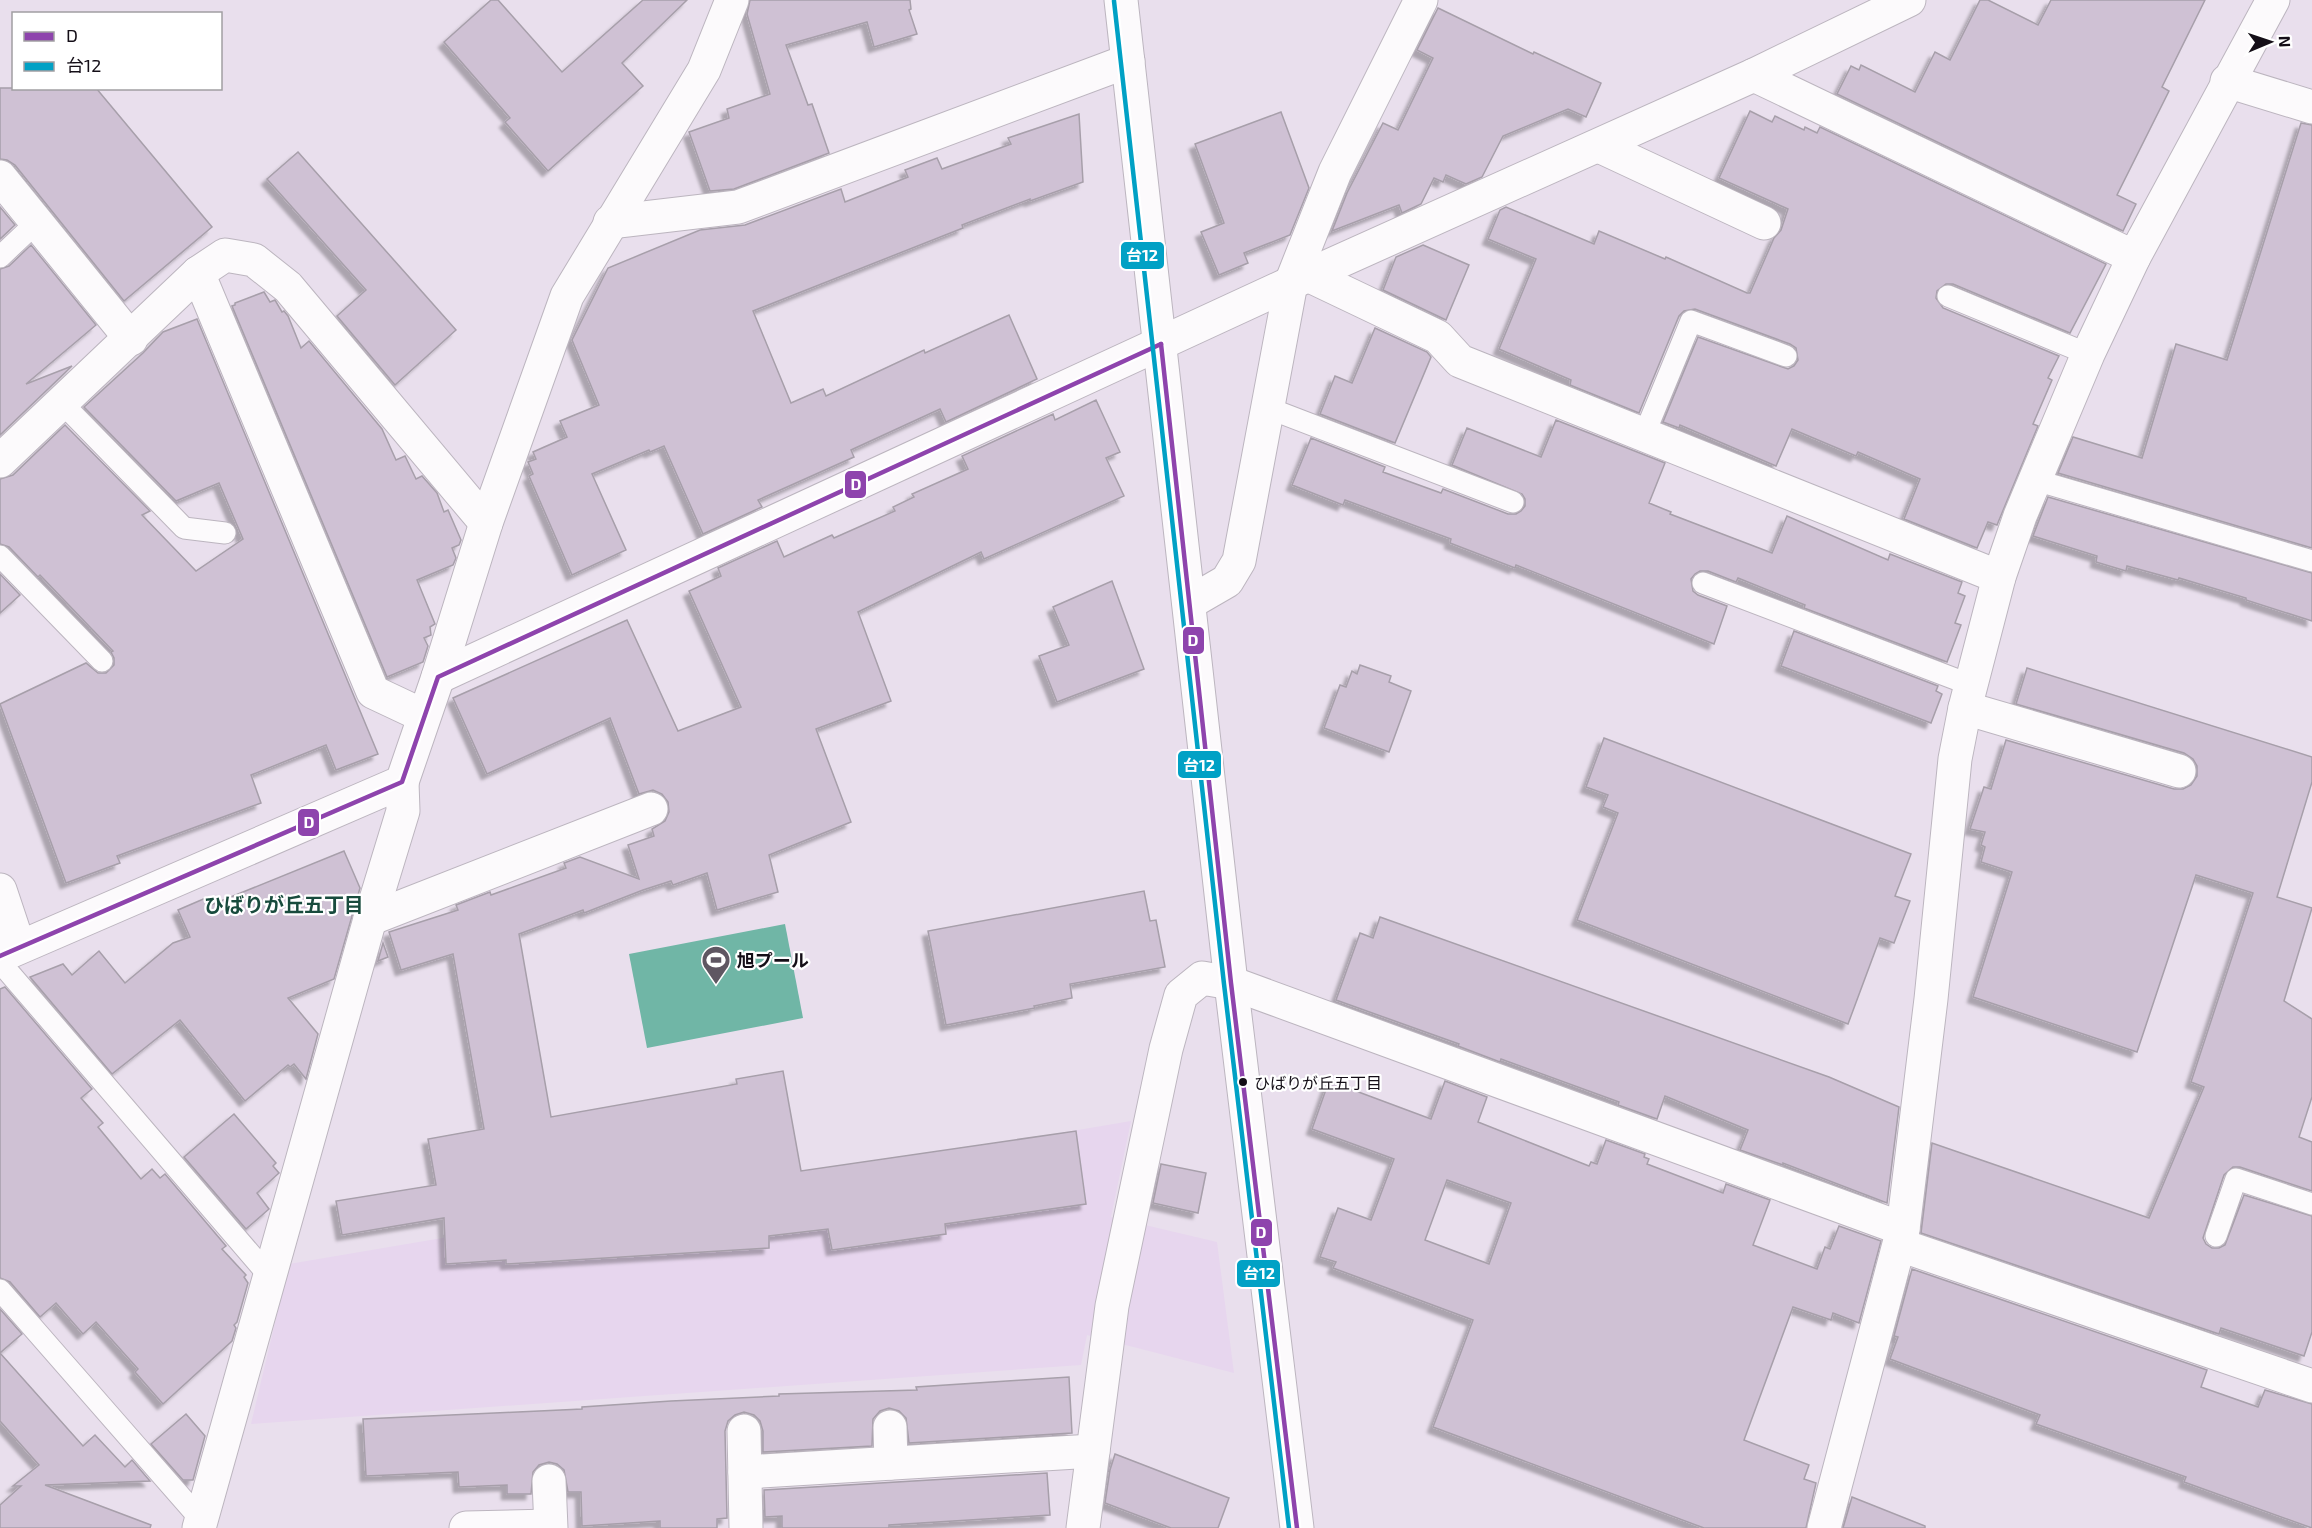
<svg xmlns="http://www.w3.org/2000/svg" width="2312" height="1528" viewBox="0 0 2312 1528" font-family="'Exo 2','Noto Sans JP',sans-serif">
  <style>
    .built { fill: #e7d6ee }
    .water { fill: #70b6a6 }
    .building { fill: #cfc1d4; stroke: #a79faa; stroke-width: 1.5; fill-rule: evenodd; filter: url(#shadow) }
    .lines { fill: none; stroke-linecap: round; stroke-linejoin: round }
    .service-casing { stroke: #bcb5bf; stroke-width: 23 }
    .minor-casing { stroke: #bcb5bf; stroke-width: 35 }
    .tertiary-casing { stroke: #bcb5bf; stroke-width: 35 }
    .service { stroke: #fcfafc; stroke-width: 21 }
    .minor { stroke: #fcfafc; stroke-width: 33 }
    .tertiary { stroke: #fcfafc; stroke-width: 33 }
    .bus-1-casing { stroke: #fff; stroke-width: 9 }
    .bus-2-casing { stroke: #fff; stroke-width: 9 }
    .bus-1 { stroke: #8e44ad; stroke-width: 4.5 }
    .bus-2 { stroke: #01a1c5; stroke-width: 4.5 }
    .bus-dot { fill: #140e17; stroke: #fff; stroke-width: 2 }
    .labels { text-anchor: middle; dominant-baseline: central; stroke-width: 4.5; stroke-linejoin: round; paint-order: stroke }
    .bus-label { font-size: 16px; fill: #140e17; stroke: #fff; text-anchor: start }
    .poi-label { font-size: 18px; font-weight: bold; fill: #140e17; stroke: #fff; text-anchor: start }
    .neighbourhood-label { font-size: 20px; font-weight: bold; fill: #184b3d; stroke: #fff }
    .line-badge { stroke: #fff; stroke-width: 2 }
    .badge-label { font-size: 16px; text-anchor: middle; font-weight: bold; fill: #fff }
  </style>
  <defs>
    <filter id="shadow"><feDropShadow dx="-5.5" dy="5.5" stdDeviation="1.5" flood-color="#0004"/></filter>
  </defs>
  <rect width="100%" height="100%" fill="#e9dfed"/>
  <path class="built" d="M1131,1121l-20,96 106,25 17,131 -147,-38 -6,30 -830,59 38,-160z"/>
  <path class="water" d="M785,924l18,94 -156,30 -18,-94z"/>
  <g class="building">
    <path d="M491,0h7l64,72 81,-72h44l-65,63 21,23 -95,85 -43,-49 5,-4 -66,-76z"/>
    <path d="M750,0h160l1,9 -2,1 8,24 -43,13 -7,-25 -81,23 22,60 4,-1 17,49 -95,36 -24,2 -21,-59 40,-14 -2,-9 43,-15 -23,-80z"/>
    <path d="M1980,0h8l50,25 13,-25h154l-43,87 7,4 -52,104 19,9 -13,27 -286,-137 14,-28 8,4 2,-5 54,27 20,-40 15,8z"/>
    <path d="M1438,8l95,46 1,-2 67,31 -15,34 -18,-8 -65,27 -21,41 -16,7 -20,-9 -3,7 -9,-4 -13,26 -19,9 -3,-8 -67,26 15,-38 36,-70 15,7 35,-72 -16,-8z"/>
    <path d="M0,88h96l116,139 -88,74 -109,-136 -8,-5 -7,-1z"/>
    <path d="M1750,111l22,11 3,-6 29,14 1,-3 12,6 3,-6 286,137 -36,69 -117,-49h-7l-9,7 -1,7 7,10 116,48 -11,22 4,2 -19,44 5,2 -41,99 -9,-3 -11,26 -73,-29 16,-40 -62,-27 -2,4 -64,-27 -16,37 -96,-41 -1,3 -16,-6 35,-85 90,32 6,-3 4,-6 -2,-12 -6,-4 -95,-35 -11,2 -5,5 -40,97 -69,-28 1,-5 -72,-31 37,-90 -48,-20 12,-29 6,-3 88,37 5,-13 66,28 1,-2 81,36h3l24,-55 7,-8 7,-21 -69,-31z"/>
    <path d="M1281,112l28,76 -19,47 -46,18 4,10 -29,12 -18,-43 23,-9 -29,-79z"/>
    <path d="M1079,114l4,68 -53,19v-2l-68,26 1,3 -210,83 38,92 32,-14 3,7 98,-46 1,3 84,-38 28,64 -91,43 -6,-13 -89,41 3,7 -96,43 4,7 -59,27 -39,-88 -14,6 -1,-2 -57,24 34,76 -54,25 -43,-99 4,-2 -5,-12 8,-3 -3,-7 34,-15 -7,-16 39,-16 -27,-65 36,-72 92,-38 45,-5 96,-36 4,13 63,-25 -3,-7 32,-12 5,11 69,-25 -3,-6z"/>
    <path d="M2301,123l11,2v423l-254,-75 15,-36 69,21 34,-114 51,16z"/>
    <path d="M298,152l158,178 -61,55 -58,-69 29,-26 -99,-111z"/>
    <path d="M0,207l15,18 -15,14z"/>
    <path d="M31,245l65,80 -70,59 46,-18 -72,69v-166l9,-3z"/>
    <path d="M1423,245l46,20 -23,55 -63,-30 13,-33z"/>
    <path d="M264,292l6,10 5,-2 7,12 2,-1 4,5 13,32 8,-7 73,88 14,31 9,-4 11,23 6,-3 15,17 7,19 4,-2 13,30 -2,5 -7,3 4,10 -3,7 -36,15 18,44 -5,3 1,8 -7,3 4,8 -5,16 -36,15 -155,-371 3,-1v-2z"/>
    <path d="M197,319l181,435 -42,16 -10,-25 -75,30 10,28 -144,53 3,7 -54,20 -66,-179 86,-41 12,10h8l8,-8v-7l-3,-6 2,-1 -73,-76 -2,2 -29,-30 -9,-3v-65l13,-4 52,-50 85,86 -8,4 54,56 47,-32 -24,-56 -43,18 -92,-94 59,-54 20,-21z"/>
    <path d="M1375,328l52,24 4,5 -36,86 -75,-29 15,-38 17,7z"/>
    <path d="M1096,400l24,52 -14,6 18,38 -140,63 -3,-7 -123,60 33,89 -75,28 35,93 -82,33 9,37 -61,18 -10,-37 -34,12 -2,-4 -28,9 -59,23 -1,-3 -64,24 32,183 186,-33 -1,-5 47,-8 18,100 275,-40 10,73 -141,20 1,10 -114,16 -4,-21 -59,7v12l-263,16v-4l-60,4 -2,-46 -102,17 -6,-34 100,-16 -8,-46 56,-10 -31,-175 -52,16 -12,-38 69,-22 -2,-5 34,-13 1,3 75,-27 -2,-5 16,-6 59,22 -11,-34 26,-9 -2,-7 13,-8 4,-9 -1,-10 -6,-8 -9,-4 -14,4 -29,-76 -123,56 -34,-76 174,-78 51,111 63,-24 -52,-116 32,-15 -3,-8 59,-27 7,16 48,-22 2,3 61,-27 -2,-4 21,-10 -2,-3 56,-25 -6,-13 91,-42 2,6z"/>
    <path d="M1556,420l109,43 -16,40 22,9 -1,2 102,39 15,-37 101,44 2,-6 72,28 -4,11 7,3 -10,27 6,2 -14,37 -143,-54 1,-3 -67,-27 -2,4 -28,-11h-8l-5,3 -4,5 2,12 5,4 29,11 -13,38 -198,-79 -1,3 -65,-25 1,-4 -106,-39 -2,5 -51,-20 19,-47 74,29 -2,5 58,21 2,-4 65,25h8l5,-3 4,-5v-7l-3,-5 -70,-29 15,-37 74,29z"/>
    <path d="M2048,497l264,76v48l-66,-21v-2l-67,-20 -1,2 -51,-14 -1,5 -30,-9 1,-6 -64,-20z"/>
    <path d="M0,574l20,21 -20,18z"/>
    <path d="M1112,581l32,88 -87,33 -18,-46 30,-11 -16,-38z"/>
    <path d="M1794,631l144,55 -2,5 6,3 -11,29 -150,-57z"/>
    <path d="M1360,665l31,11 -2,6 22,9 -22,61 -65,-24 16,-43 6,2 6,-16 5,3z"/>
    <path d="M2027,668l285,89v25l-35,115 35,11 -28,93 28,18v78l-13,40 13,5v49l-72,-24h-7l-9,8 -21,63 3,6 6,4h7l6,-3 19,-50 68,21v116l-8,24 -83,-28 -2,6 -298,-101 11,-90 217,75 55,-131 -13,-5 62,-189 -57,-18 -59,177 -164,-55 39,-125 -31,-10 4,-15 -4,-2 4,-13 -15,-3 14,-42 7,2 15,-49 168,49h9l8,-4 6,-9v-10l-4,-7 -9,-6 -168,-49z"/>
    <path d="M1604,738l307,116 -16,42 15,5 -16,42 -14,-5 -32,86 -271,-104 41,-107 -15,-6 5,-12 -22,-8z"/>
    <path d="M344,851l16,37 -26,91 -46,19 30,36 -12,45 -12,-15 -4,3 -2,-2 -43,36 -65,-81 -68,54 -82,-97 33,-13 9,11 27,-24 26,32 48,-40 17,-6 -12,-27 30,-13 3,8z"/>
    <path d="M1144,891l6,30 6,-1 9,47 -95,17 2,14 -38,8 1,2 -89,17 -18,-94z"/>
    <path d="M1380,917l449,160 70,30 -12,96 -104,-40v2l-43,-15 8,-20 -83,-34 -8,23 -39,-14 1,-3 -118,-43 -1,3 -42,-16 1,-2 -123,-44 24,-67 13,5z"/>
    <path d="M383,943l5,14 -10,4z"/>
    <path d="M5,987l87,102 -11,9 22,25 -5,4 43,52 11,-10 8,9 5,-4 61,72 -4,3 24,26 -2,2 4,6 -11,39 -3,3 2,3 -4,13 -69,63 -28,-32 3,-3 -42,-47 -13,12 -27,-31 -16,14 -30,-35 -10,-4v-289z"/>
    <path d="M1329,1081l102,38 14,-38 42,16 -9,25 111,44 2,-4 6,2 9,-24 39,14 -1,3 5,2 -2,5 76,29 3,-9 44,16 -17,45 64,24 8,-22 5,2 9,-23 42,15 -22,82 -26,-10 -2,7 -38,-13 -49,133 65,25 -5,14 12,4 -10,45h-102l-271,-101 40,-107 -140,-52 3,-6 -16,-5 18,-49 33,12 23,-61 -82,-30zM1447,1180l64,23 -22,61 -64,-24z"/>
    <path d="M234,1114l42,49 -3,3 6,7 -22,20 12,16 -23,20 -62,-72z"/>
    <path d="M1161,1164l45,9 -8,40 -45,-10z"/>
    <path d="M1912,1269l295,101 -6,17 57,20 7,-17 47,14v124l-128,-46 2,-5 -150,-53 4,-9 -150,-56 8,-22 -4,-1z"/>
    <path d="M0,1309l22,25 -22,19 83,93 12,-11 30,32 7,-7 18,21 -105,4 106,40 -1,3h-150v-23l21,-19h-8l26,-21 -39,-44z"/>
    <path d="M1069,1377l3,56 -163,10 -3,-25 -7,-7 -10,-3 -9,3 -7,8 -1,27 -109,6v-21l-3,-10 -6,-6 -10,-3 -9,3 -7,6 -3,10 2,87 -10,1v9h-57v-7l-78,5 -1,-34h-13l-4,-22 -7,-6 -8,-2 -10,3 -6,7 -2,22h-24v-9l-48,2 -1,-15 -92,4 -3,-57 219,-10v-2l89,-6 108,-5v-2l138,-4 -1,-3z"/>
    <path d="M186,1414l19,22 -12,44h-10l-32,-36z"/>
    <path d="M1115,1454l114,44 -11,30h-47l-66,-25 5,-33z"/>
    <path d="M1047,1473l3,42 -161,10v3h-107v-12l-17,1 -1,-27z"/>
    <path d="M1852,1497l73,29v2h-82z"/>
  </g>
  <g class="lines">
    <g class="service-casing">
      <g id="service">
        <path d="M0,257l37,-35"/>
        <path d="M1948,296l140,58"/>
        <path d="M62,403l122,125 41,5"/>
        <path d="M1268,408l245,94"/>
        <path d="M1644,435l47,-114 95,35"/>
        <path d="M2035,480l277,81"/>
        <path d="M0,556l102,105"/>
        <path d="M1703,583l268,102"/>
        <path d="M0,962l271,316"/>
        <path d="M2216,1236l20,-57 76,25"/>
        <path d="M0,1290l202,231"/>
      </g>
    </g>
    <g class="minor-casing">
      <g id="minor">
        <path d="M1754,75l380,182"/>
        <path d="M2227,81l85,26"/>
        <path d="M1599,146l165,77"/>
        <path d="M0,177l131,162"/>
        <path d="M610,222l128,-15 390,-146"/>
        <path d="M198,273l175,419 51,24"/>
        <path d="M1308,275l130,62 22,24 539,216"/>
        <path d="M0,461l198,-188 27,-18 29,5 34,27 198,236"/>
        <path d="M1189,603l38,-22 12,-20 52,-278 44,-111 86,-172"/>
        <path d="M438,677l853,-394 463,-208 155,-75"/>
        <path d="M1965,708l214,63"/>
        <path d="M0,890l19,57"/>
        <path d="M370,919l281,-110"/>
        <path d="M0,956l402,-174 36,-105 48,-154 81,-227 137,-226 28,-70"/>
        <path d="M1900,1245l412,141"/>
        <path d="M890,1427l1,36"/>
        <path d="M744,1431l2,97"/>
        <path d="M745,1472l348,-21"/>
        <path d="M549,1481l2,47"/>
        <path d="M199,1528l171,-609 33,-108 -1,-29"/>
        <path d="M466,1528l84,-2"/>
        <path d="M1083,1528l29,-222 54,-257 15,-54 21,-17 29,5 672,246"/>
        <path d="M1824,1528l79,-299 28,-230 24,-240 10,-51 34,-131 21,-61 15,-36 53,-126 46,-97 139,-257"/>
      </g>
    </g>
    <g class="tertiary-casing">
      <path id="tertiary" d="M1121,0l110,983 66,545"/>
    </g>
    <use href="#service" class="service"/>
    <use href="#minor" class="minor"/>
    <use href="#tertiary" class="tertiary"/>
    <g class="bus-1-casing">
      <g id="bus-1">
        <path d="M1161,344l70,639 66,545"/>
        <path d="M0,956l402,-174 36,-105 723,-333"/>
      </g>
    </g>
    <g class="bus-2-casing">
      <path id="bus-2" d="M1114,1l110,983 65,544"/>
    </g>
    <use href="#bus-1" class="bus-1"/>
    <use href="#bus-2" class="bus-2"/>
  </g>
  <defs>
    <g id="stadium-pin" transform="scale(1.5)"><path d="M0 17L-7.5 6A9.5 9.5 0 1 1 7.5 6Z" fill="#5f5762" stroke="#fff"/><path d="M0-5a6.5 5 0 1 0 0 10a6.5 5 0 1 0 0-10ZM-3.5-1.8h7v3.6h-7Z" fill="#fff"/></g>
  </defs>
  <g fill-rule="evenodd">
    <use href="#stadium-pin" x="716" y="960"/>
  </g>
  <circle class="bus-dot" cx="1243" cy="1082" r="5"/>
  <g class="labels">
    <g class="bus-label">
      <text x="1254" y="1082">ひばりが丘五丁目</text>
    </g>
    <g class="poi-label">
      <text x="737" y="960">旭プール</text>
    </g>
    <g class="neighbourhood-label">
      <text x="284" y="904">ひばりが丘五丁目</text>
    </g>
  </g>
  <g class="line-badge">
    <rect x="1120" y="241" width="45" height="29" rx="6" fill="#01a1c5"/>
    <rect x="844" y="470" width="23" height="29" rx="6" fill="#8e44ad"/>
    <rect x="1182" y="626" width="23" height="29" rx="6" fill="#8e44ad"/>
    <rect x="1177" y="750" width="45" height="29" rx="6" fill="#01a1c5"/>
    <rect x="297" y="808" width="23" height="29" rx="6" fill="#8e44ad"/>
    <rect x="1250" y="1218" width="23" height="29" rx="6" fill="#8e44ad"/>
    <rect x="1236" y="1259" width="45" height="29" rx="6" fill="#01a1c5"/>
  </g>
  <g class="badge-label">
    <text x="1142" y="261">台12</text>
    <text x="856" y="490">D</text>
    <text x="1193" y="646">D</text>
    <text x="1199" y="771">台12</text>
    <text x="309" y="828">D</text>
    <text x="1261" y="1238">D</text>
    <text x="1259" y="1279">台12</text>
  </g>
  <rect x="12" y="12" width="210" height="78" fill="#ffffff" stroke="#a19fa2" stroke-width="1.5"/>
  <rect x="24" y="32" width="30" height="9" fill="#8e44ad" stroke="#a19fa2" stroke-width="1.5"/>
  <text x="66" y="42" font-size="18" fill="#140e17">D</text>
  <rect x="24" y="62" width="30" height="9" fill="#01a1c5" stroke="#a19fa2" stroke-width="1.5"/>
  <text x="66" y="72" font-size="18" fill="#140e17">台12</text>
  <g transform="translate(2270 42) rotate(88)" stroke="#ffffff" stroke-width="4.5" paint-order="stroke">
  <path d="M0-4.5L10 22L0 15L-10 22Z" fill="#140e17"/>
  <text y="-9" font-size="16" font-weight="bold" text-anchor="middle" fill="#140e17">N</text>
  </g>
</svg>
